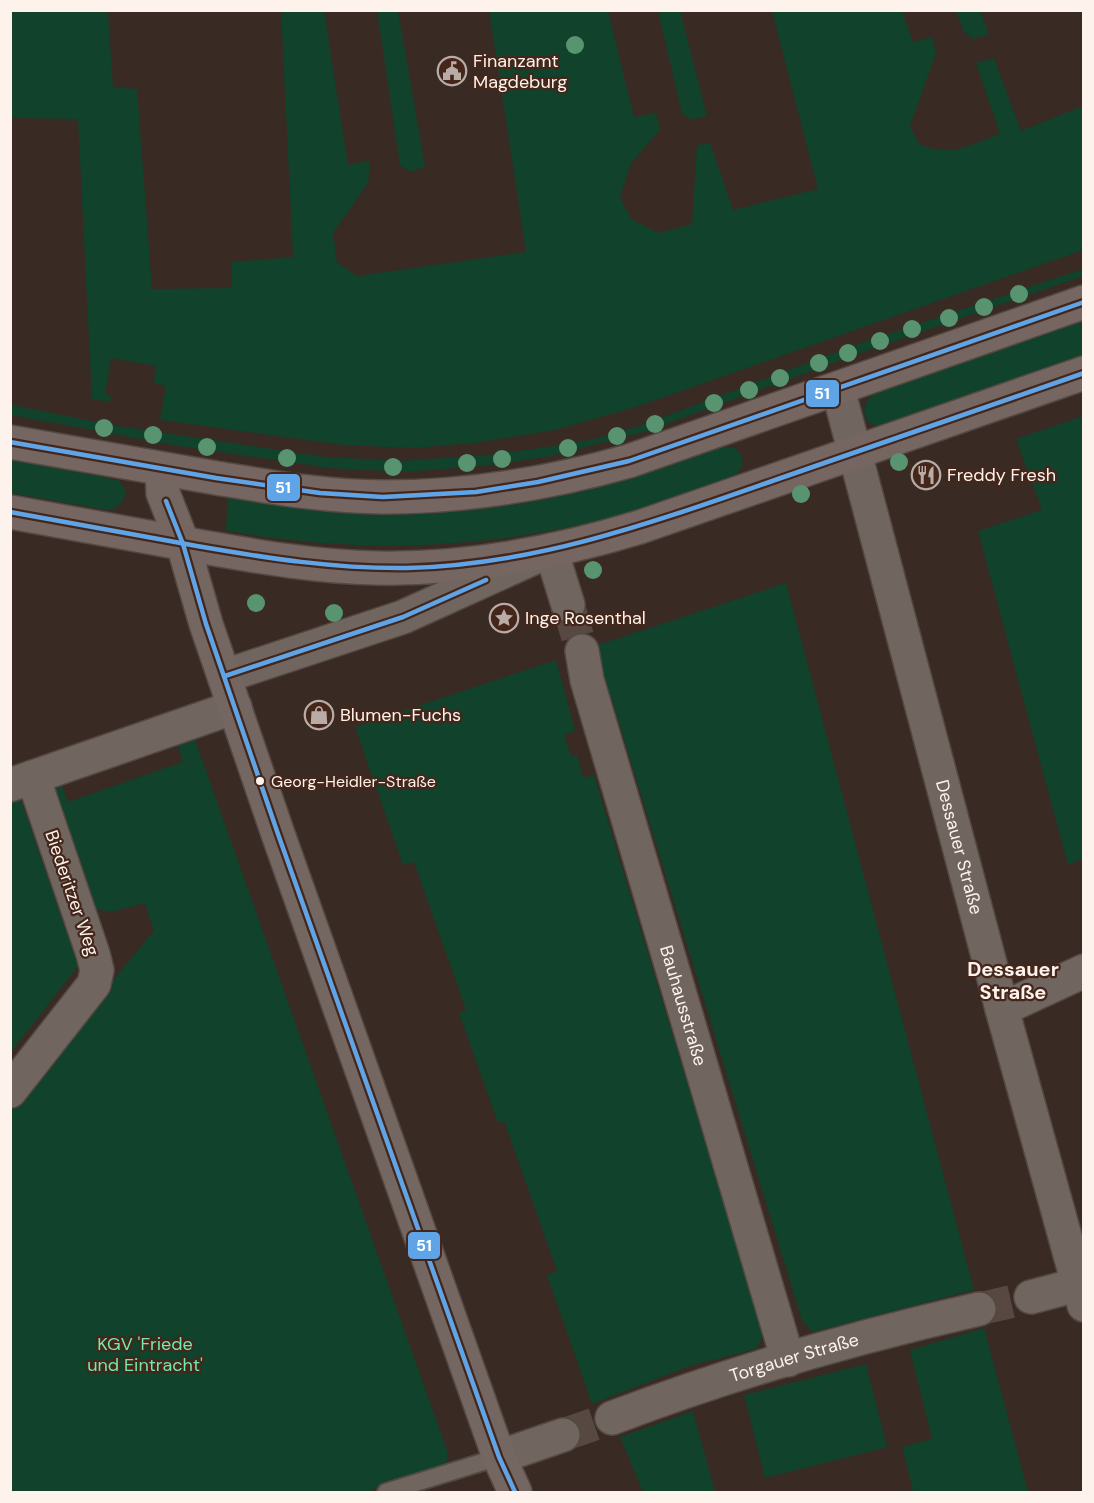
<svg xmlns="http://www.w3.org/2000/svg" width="1094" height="1503" viewBox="0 0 1094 1503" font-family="'DM Sans',sans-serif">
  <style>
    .green { fill: #10422c }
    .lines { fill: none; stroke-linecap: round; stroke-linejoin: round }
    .street-tunnel { stroke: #574842; stroke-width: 33; stroke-dasharray: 33 16; stroke-linecap: butt }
    .lane-casing { stroke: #544842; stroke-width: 20 }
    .street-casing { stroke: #544842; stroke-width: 36 }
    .secondary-casing { stroke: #544842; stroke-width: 36 }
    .primary-casing { stroke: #544842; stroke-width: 36 }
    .lane { stroke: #716560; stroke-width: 16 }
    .street { stroke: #716560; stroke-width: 33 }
    .secondary { stroke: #746660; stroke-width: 33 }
    .primary { stroke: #766661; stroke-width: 33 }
    .bus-1-casing { stroke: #44271a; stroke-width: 9 }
    .bus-1 { stroke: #60a4e8; stroke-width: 4.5 }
    .tree { fill: #589470 }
    .bus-dot { fill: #fdf2ec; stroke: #44271a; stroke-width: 2 }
    .labels { text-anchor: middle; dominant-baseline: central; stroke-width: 4.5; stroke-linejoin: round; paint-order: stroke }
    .bus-label { font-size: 16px; fill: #fdf2ec; stroke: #44271a; text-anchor: start }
    .poi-label { font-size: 18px; fill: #fdf2ec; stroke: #44271a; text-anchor: start }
    .street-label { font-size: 18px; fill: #fdf2ec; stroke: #44271a }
    .park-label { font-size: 18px; fill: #70eaae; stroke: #44271a }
    .neighbourhood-label { font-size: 20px; font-weight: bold; fill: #fdf2ec; stroke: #44271a }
    .line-badge { stroke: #44271a; stroke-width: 2 }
    .badge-label { font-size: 16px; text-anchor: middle; font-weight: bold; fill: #fff }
  </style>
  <rect width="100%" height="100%" fill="#3a2a24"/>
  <g class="green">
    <path d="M11,10l97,1 5,76 24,2 15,200 80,-1v-26l61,-5 -12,-247 43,1 24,154 22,-4 -2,22 -35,50 4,29 20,14 169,-24 -37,-242 119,1 26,106 22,-4 4,17 -29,33 -11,34 11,22 28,14 33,-9 5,-79 13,-2 23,67 85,-21 -46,-178h130l11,31 19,-5 4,16 -26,73 9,18c32,14 50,1 81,-10l-24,-71 18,-5 27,73 62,-25v144l-447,157 -81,23 -81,13 -61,5 -70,-3 -183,-25 6,-34 -12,-3 2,-17 -45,-8 -6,36 6,2 -1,6 -18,-3 -14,-280 -67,-1z"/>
    <path d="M377,11h21l27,156 -16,5 -9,-7z"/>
    <path d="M658,11h22l27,105 -16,4 -9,-7z"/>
    <path d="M956,11h24l9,23 -16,5 -9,-7z"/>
    <path d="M1083,269v7l-214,74 -222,81 -96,25 -60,9 -87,7 -74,-4 -152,-22 -167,-31v-10l107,21 208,31 75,4 86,-6 60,-8 47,-8 45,-13 222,-83z"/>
    <path d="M1083,319v36l-202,71c-21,-1 -21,-22 -7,-33z"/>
    <path d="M1083,416l1,442 -16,7 -90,-334 64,-21 -26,-71z"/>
    <path d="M720,446l15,2 6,6 2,10 -8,13c-39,14 -78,29 -118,39 -131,34 -255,38 -389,15l-2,-2 2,-32c104,17 209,23 313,3 62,-12 121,-32 179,-54z"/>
    <path d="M10,459l108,21 7,9c1,12 -6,20 -18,21l-96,-17z"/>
    <path d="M786,583l188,707 -161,42 -11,-12 -190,-620 -20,-53z"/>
    <path d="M556,660l19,71 -11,4 7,21 6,-1 6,23 11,-3 167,552 1,10 -5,12 -65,16 -100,39 -45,-129 10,-4 -53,-150 -6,2 -39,-110 7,-3 -52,-148 -11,3 -48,-138z"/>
    <path d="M194,737l255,719 -4,8 -79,28h-355l-1,-381 84,-108 60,-72 -9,-28 -35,9 -29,-7 -39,-113 17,-13 9,23 115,-40 -7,-23z"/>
    <path d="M20,797l58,169 -67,86 -1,-251z"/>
    <path d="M984,1328l44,164h-122l7,-2 -11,-43 30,-8 -22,-89z"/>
    <path d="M866,1364l21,83 -122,31 -21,-83z"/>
    <path d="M693,1411l22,81h-72l-23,-55z"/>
  </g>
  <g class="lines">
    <g class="street-tunnel">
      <path d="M568,605l14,46"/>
      <path d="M979,1309l52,-12"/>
      <path d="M563,1435l49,-17"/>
    </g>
    <g class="lane-casing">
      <path id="lane" d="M386,1492l113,-35"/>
    </g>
    <g class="street-casing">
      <g id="street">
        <path id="s1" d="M838,389l164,620 82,296"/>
        <path id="s2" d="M582,651l5,29 201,680"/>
        <path d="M225,676l178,-59 148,-67 17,55"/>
        <path d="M10,785l225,-78"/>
        <path d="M1002,1009l82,-38"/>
        <path d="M10,1091l84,-107 3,-14 -4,-16 -60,-177"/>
        <path d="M1031,1297l53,-14"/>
        <path id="s3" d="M612,1418c118,-45 244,-81 367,-109"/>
        <path d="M499,1457l64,-22"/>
      </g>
    </g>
    <g class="secondary-casing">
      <path id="secondary" d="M162,469l1,24 20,51 23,80 72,210 221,623 16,35"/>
    </g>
    <g class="primary-casing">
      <g id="primary">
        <path d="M10,442c69,12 138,24 206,36 55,9 111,19 167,19 84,0 165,-13 246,-36l455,-159"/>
        <path d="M10,512c65,12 129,24 193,35 57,10 115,20 172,21 90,2 180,-15 265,-41l444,-154"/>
      </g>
    </g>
    <use href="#lane" class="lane"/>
    <use href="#street" class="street"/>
    <use href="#secondary" class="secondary"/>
    <use href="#primary" class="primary"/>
    <g class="bus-1-casing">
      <g id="bus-1">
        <path d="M10,442l206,36 104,15 63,4 93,-5 62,-10 91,-21 455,-159"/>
        <path d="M166,501l17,43 23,80 72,210 221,623 16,35"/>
        <path d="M10,512c63,12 125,23 187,34 69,12 139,23 210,22 130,-3 250,-47 371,-89 102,-35 204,-71 306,-106"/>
        <path d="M225,676l178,-59 83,-37"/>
      </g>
    </g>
    <use href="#bus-1" class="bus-1"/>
  </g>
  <g class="tree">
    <circle cx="575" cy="45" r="9"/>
    <circle cx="1019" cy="294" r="9"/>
    <circle cx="984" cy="307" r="9"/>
    <circle cx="949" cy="318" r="9"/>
    <circle cx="912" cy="329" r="9"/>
    <circle cx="880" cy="341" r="9"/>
    <circle cx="848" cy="353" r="9"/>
    <circle cx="819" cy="363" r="9"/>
    <circle cx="780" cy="378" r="9"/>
    <circle cx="749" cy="390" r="9"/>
    <circle cx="714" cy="403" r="9"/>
    <circle cx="655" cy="424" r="9"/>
    <circle cx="104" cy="428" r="9"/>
    <circle cx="153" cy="435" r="9"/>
    <circle cx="617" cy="436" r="9"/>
    <circle cx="207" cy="447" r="9"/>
    <circle cx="568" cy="448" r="9"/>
    <circle cx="287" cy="458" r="9"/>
    <circle cx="502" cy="459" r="9"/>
    <circle cx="899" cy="462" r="9"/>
    <circle cx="467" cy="463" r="9"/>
    <circle cx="393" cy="467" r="9"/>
    <circle cx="801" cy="494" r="9"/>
    <circle cx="593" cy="570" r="9"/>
    <circle cx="256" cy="603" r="9"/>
    <circle cx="334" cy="613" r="9"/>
  </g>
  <defs>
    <g id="civic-ring" transform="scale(1.5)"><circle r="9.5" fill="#44271a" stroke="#b9aca6" stroke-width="1.5"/><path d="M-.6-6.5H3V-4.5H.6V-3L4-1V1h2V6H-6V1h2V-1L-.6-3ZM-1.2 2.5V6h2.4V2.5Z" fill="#b9aca6"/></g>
    <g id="restaurant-ring" transform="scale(1.5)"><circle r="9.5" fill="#44271a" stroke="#b9aca6" stroke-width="1.5"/><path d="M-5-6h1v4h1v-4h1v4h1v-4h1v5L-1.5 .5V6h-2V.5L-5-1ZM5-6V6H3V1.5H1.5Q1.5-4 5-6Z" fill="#b9aca6"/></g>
    <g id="sight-ring" transform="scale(1.5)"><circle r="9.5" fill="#44271a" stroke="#b9aca6" stroke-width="1.5"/><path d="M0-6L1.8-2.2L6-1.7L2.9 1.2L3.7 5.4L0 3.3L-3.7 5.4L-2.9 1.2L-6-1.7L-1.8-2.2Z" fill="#b9aca6"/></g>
    <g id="shop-ring" transform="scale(1.5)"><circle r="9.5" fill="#44271a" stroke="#b9aca6" stroke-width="1.5"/><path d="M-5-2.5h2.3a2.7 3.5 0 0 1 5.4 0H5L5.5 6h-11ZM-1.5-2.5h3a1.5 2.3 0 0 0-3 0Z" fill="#b9aca6"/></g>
  </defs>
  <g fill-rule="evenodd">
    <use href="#civic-ring" x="452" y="71"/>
    <use href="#restaurant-ring" x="926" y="475"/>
    <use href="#sight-ring" x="504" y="618"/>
    <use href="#shop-ring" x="319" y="715"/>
  </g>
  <circle class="bus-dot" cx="260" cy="781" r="5"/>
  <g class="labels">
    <g class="bus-label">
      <text x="271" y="781">Georg-Heidler-Straße</text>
    </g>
    <g class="poi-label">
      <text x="473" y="61">Finanzamt<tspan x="473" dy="21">Magdeburg</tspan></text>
      <text x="947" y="475">Freddy Fresh</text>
      <text x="525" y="618">Inge Rosenthal</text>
      <text x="340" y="715">Blumen-Fuchs</text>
    </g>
    <g class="street-label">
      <text stroke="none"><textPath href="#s1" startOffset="474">Dessauer Straße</textPath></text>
      <text transform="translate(72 893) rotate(71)">Biederitzer Weg</text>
      <text stroke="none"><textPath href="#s2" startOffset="369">Bauhausstraße</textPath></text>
      <text stroke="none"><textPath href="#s3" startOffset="192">Torgauer Straße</textPath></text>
    </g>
    <g class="park-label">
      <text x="145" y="1344">KGV 'Friede<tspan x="145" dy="21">und Eintracht'</tspan></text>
    </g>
    <g class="neighbourhood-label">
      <text x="1013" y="969">Dessauer<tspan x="1013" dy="23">Straße</tspan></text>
    </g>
  </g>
  <g class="line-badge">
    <rect x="805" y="379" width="35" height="29" rx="6" fill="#60a4e8"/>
    <rect x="266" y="473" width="35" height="29" rx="6" fill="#60a4e8"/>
    <rect x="407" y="1231" width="34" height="29" rx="6" fill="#60a4e8"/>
  </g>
  <g class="badge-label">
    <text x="822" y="399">51</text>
    <text x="283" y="493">51</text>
    <text x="424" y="1251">51</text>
  </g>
  <rect width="1094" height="1503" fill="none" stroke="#fdf2ec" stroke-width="24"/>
</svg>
